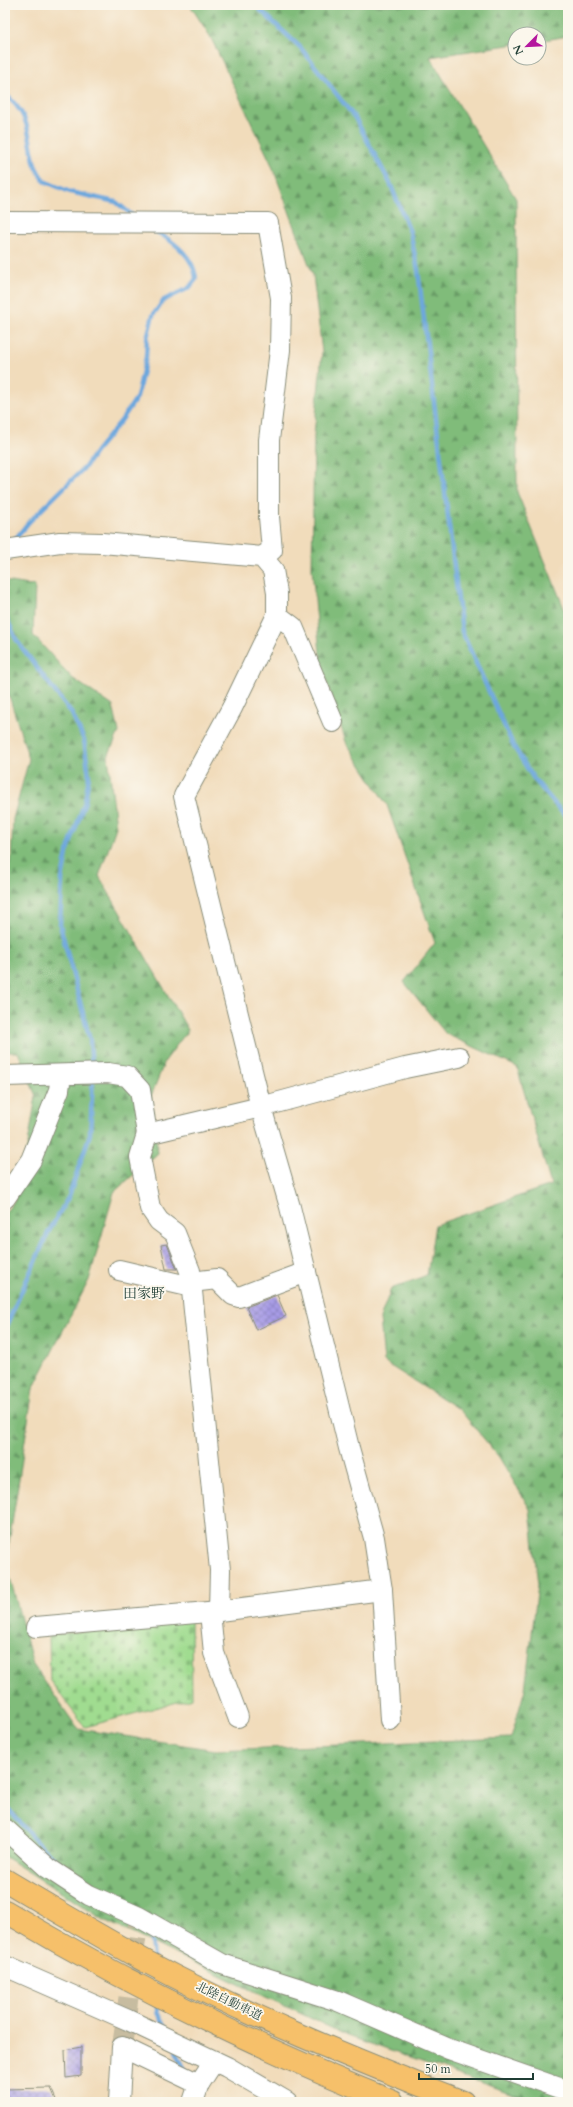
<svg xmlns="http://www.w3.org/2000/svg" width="573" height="2107" viewBox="0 0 573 2107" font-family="Cardo,'Noto Serif JP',serif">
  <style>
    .forest { fill: url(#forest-firs); stroke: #507c57 }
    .cemetery { fill: url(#cemetery-stones); stroke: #608c62 }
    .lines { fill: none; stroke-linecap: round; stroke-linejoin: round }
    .stream { stroke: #6da7dd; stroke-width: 4.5 }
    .building { fill: url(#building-cross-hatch) }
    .minor-tunnel { stroke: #c7bca0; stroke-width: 20; stroke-dasharray: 20 10; stroke-linecap: butt }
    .minor-casing { stroke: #888c78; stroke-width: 22 }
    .highway-casing { stroke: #888c78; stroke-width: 24 }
    .minor { stroke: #fff; stroke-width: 20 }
    .highway { stroke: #f6c06b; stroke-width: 22 }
    .labels { text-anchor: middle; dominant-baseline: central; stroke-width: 3.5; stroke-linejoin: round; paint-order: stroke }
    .street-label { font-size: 12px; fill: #1f3d34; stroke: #fbf7ec }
    .quarter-label { font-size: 14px; fill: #1f3d34; stroke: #fbf7ec }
  </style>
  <defs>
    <pattern id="forest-firs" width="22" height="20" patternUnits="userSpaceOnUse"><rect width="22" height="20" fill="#80bc7a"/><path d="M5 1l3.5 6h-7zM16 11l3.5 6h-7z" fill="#689a65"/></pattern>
    <pattern id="cemetery-stones" width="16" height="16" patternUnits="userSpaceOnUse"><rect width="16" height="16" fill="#a0dc90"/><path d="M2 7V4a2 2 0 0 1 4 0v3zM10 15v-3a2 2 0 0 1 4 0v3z" fill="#89be7d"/></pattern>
    <pattern id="building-cross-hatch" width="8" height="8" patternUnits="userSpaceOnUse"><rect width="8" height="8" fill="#a79be6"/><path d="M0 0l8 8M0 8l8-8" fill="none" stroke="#8780bb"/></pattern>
  </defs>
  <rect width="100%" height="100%" fill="#fbf7ec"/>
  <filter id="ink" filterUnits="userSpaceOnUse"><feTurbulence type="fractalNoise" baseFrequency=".025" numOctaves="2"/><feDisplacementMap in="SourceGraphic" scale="8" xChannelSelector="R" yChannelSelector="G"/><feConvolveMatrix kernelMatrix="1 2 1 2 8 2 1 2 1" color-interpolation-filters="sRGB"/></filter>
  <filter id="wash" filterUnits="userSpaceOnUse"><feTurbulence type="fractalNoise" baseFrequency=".012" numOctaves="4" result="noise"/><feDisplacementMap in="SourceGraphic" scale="16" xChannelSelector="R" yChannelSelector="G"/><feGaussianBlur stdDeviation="0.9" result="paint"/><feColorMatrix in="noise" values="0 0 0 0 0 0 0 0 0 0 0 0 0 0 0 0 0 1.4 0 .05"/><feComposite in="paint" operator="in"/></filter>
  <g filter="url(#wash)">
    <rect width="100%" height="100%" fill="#f1dcbb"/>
    <path class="forest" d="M190,5h378v31l-29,5v-7h-24v10l-85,13 86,142 1,293 51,126v1484h-24l-31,-8 -165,-58 -242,-115 -101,-64v-644l10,-13 13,-56 8,-48 -18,-44h-13v-185l6,-5 2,-43 16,-60 -24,-76v-102l30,5 -2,49 39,43 41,28 6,26 -11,24 8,71 -17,49 89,154 -23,31 -14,35 7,57 -44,39 -25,88 -56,109 -27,173 27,103 45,64 138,21 295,-12 14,-49 13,-104 -8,-76 -31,-52 -39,-47 -76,-48 -4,-44 11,-29 36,-14 8,-50 116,-40 -34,-118 -71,-33 -42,-52 31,-39 -48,-138 -41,-63 -25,-78 -9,-95 2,-134 8,-83 -9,-77 -42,-112 -61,-127z"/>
    <path class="cemetery" d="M191,1620l1,78 -107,29 -35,-46 -1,-46z"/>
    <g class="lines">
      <g class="stream">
        <path d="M255,5l46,43 54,70 35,65 20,49 8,38 44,362 52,115 20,32 27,32 7,6"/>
        <path d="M5,94c27,23 22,40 30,71 2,5 6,11 9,16l26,11 46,10 16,13"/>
        <path d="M13,542l15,-19 57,-56 11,-16 25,-30 16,-24 9,-40 1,-19 6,-23 11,-15 25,-12 7,-9c-2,-23 -24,-39 -43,-49"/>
        <path d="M5,615l12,26 55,73 12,26 5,36 -4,25 -18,52 -5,26 -2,46 30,115 2,29"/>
        <path d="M5,1328l43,-95 21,-37 21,-62 3,-56"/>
        <path d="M5,1805l28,33 31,30"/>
        <path d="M150,1930l3,28"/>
        <path d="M158,2003v9l9,20"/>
        <path d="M176,2051l9,19"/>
      </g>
    </g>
    <g id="blocks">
      <g class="building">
        <path d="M167,1244l10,25h-11l-5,-24z"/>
        <path d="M277,1295l9,21 -30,14 -10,-23z"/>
        <path d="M81,2047v29l-15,2 -1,-28z"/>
        <path d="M51,2088l6,14h-52v-13z"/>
      </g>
    </g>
  </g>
  <g filter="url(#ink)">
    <use href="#blocks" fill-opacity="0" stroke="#888c78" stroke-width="1"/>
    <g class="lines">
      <path class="minor-tunnel" d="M122,2047l17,-130"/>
      <g class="minor-casing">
        <g id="minor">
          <path d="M5,222l263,1 13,75 -1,52 -11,90v77l3,33 -10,7"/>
          <path d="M5,550l55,-8 42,1 160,14 11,13 4,23v22l-45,93 -48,88 77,311 29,100 59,241 25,90 8,52 -163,21 -183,16"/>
          <path d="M277,615l16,12 40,95"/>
          <path d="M5,1076l103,-3 19,3 13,14 7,44 114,-27 144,-39 54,-11"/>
          <path d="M147,1134l-7,23 10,51 9,13 16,12 15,38 30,299 -1,41"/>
          <path d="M5,1198l26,-38 28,-70 2,-15"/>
          <path d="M119,1270l73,17"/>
          <path d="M191,1282l26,-3 16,16 6,2 67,-25"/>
          <path d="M382,1590l8,130"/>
          <path d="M210,1612l4,41 24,64"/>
          <path d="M5,1829l43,39 41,27 50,22 83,47 116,37 111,48 119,42"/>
          <path d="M5,1966l123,54 99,47 60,35"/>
          <path d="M119,2102l3,-55 77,37 15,-23"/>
          <path d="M193,2102l6,-18"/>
        </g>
      </g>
      <g class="highway-casing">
        <g id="highway">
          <path d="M5,1880c47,28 94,56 142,82 101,54 209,98 316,140"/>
          <path d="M5,1911c124,74 254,137 388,191"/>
        </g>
      </g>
      <use href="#minor" class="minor"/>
      <use href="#highway" class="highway"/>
    </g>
  </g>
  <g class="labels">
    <g class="street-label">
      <text transform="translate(229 2001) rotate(26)">北陸自動車道</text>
    </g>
    <g class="quarter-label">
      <text x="144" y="1293">田家野</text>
    </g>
  </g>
  <rect width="573" height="2107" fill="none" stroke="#fbf7ec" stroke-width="20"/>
  <g transform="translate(527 46) rotate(246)"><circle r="19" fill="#fbf7ec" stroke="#a3ada2"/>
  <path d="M0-3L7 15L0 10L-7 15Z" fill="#b5179e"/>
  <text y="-6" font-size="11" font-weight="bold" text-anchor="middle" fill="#1f3d34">N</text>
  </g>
  <path d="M419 2073v6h114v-6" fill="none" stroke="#1f3d34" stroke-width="2"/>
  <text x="425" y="2073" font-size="12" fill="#1f3d34" stroke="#fbf7ec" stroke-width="3" paint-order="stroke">50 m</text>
</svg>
